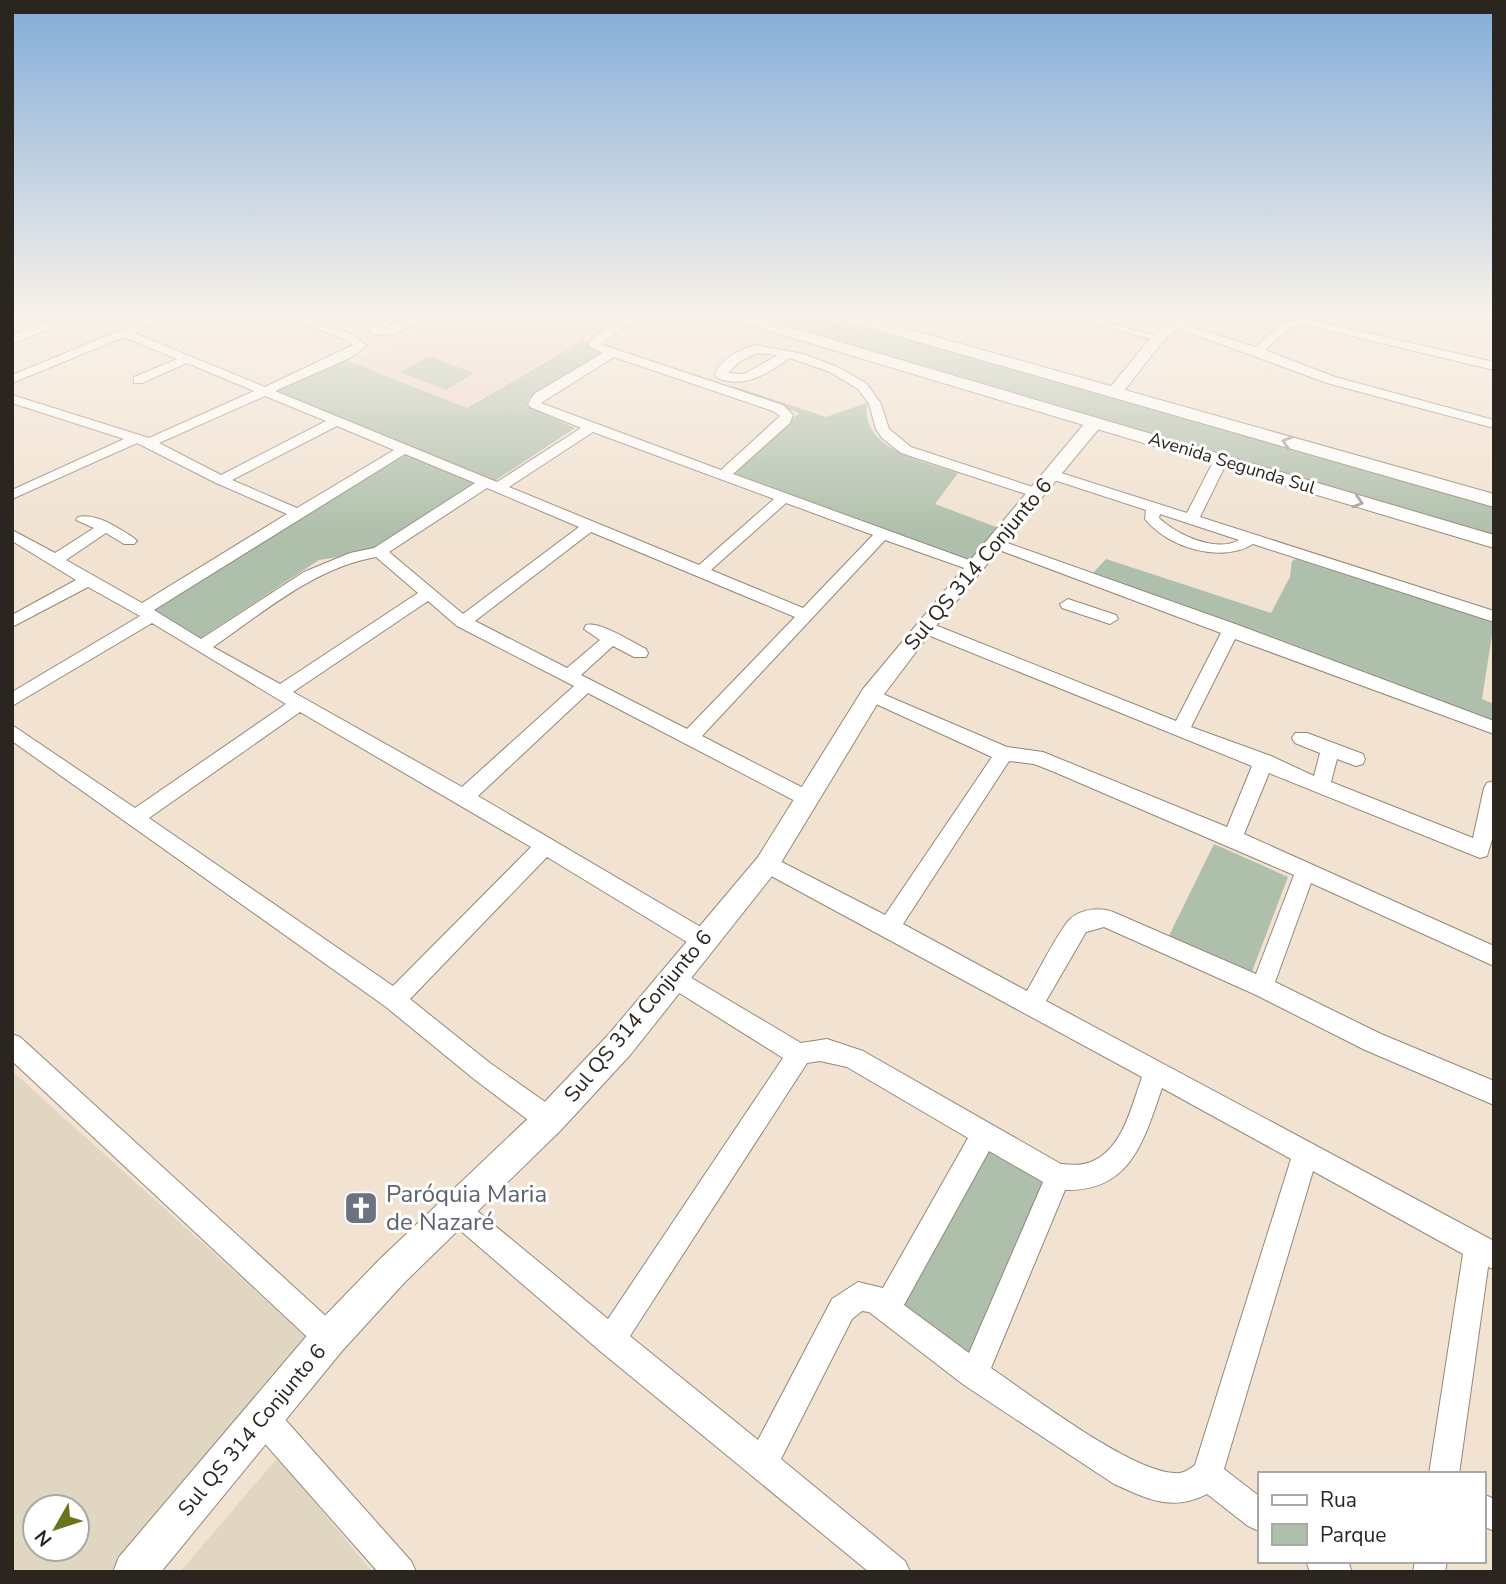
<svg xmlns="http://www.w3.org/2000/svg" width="1506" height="1584" viewBox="0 0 1506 1584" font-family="'Nunito Sans',sans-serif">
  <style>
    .commercial { fill: #e0d6c2; fill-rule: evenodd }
    .education { fill: #eed4cf }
    .green { fill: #aebfab }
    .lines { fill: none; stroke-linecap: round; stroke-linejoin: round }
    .minor-casing { stroke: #958878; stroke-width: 2 }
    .tertiary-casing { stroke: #958878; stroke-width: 2 }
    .secondary-casing { stroke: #958878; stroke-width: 2 }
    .minor { fill: #fff; fill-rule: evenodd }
    .tertiary { fill: #fff; fill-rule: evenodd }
    .secondary { fill: #fff; fill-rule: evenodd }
    .oneway { stroke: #a09d9a }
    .labels { text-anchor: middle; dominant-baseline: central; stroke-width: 6; stroke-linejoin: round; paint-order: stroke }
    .far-street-label { font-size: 18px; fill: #2b251f; stroke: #fff }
    .street-label { font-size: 21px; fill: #2b251f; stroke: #fff }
    .near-worship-label { font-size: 24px; fill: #5b616d; stroke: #fff; text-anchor: start }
  </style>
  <rect width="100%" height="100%" fill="#f1e2d1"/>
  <g class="commercial">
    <path d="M12,1071l299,270 -201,231h-98zM35,1507h42v42h-42z"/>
    <path d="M278,1457l94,115h-192z"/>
  </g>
  <path class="education" d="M448,314h177l-159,93 -114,-44z"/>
  <g class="green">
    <path d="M794,314l18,1 49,14 7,-1 626,179v31l-702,-209 -8,-6 3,-7z"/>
    <path d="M583,340l24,12 -78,46 -2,8 48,22 -85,56 -230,-92 78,-35 129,51z"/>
    <path d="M429,356l45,17 -28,17 -46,-18z"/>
    <path d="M733,386l93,31 41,-14c-7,47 57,58 91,70l-23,31 64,24 -29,32 -237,-87 66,-60 -70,-24z"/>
    <path d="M405,452l72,32 -113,69 -45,7 -123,81 -50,-31z"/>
    <path d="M1106,559l165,54 19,-36 2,-16 4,-2 198,63 -12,77 12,5v18l-403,-147z"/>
    <path d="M1214,844l74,33 -43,113 -82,-42z"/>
    <path d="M987,1138l63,41 -82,188 -78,-59z"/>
  </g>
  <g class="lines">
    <g class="minor-casing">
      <g id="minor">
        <path d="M160,314h15l-41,19 131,54 88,-42 -4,-4 -70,-27c22,0 73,15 87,32l-14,11 -77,34 222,91 84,-54 -51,-21 -2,-3 6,-10 69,-41 -15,-7c5,-15 41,-32 56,-32l-44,30 183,61 10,10 -3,8 -57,51 247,90 3,3 -3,3h-10l-85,-30 -183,196 113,58 3,5 -3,5 -7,2 -7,-2 -213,-111 -110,103 233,137 3,7 -3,7 -8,2 -8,-2 -148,-90 -137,142 80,64 68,48 3,9 -3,9 -9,3 -9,-3 -66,-50 -88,-72 -374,-266v-16l123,83 151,-104 -134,-81 -140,83v-14l128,-76 -52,-29 -76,40v-12l64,-35 -64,-39v-11l43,23 39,-25 -18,-8 2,-3c19,-4 40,11 56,21l3,3 -3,3h-10l-18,-11 -40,27 76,43 145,-89 -71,-31 -79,-40 -125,56v-9l112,-51 -112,-36v-8l137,43 105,-47 -67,-28 -45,20h-8v-6l43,-18 -53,-22 -112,46v-8zM614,357l159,54 7,5 -59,54 -180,-67zM265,396l61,25 -105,54 -62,-32zM337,426l57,24 -97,58 -65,-28zM593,432l181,67 -75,66 -190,-78zM405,454l70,29 -101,65 -24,5 -46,19 -103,67 -47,-29zM487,488l92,39 -116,87 -74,-62zM786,503l87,32 -70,73 -92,-38zM591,532l204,85 -108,112 -106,-54 32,-29 21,11h12l2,-4 -2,-4c-14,-7 -46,-28 -60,-24l-2,4 16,11 -33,28 -92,-47zM376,557l42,36 -138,91 -67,-37c51,-35 101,-79 163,-90zM428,601l29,25 117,60 -112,101 -169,-95zM300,712l231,135 -138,139 -244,-168z"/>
        <path d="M393,314h14l-25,15 40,-15h14l-42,20 -20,1 -6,-6z"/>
        <path d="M1058,314h18l88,24 -6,3z"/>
        <path d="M1475,314h19v6l-17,-4z"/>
        <path d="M1306,319l188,43v8l-188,-45 -17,3 -24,22 70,27 159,43v8l-167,-45 -161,-59 10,-2 79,25 27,-24z"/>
        <path d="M756,345l47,9 35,13 29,17 14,20 8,25 22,18 131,43 2,3 -2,3h-10l-131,-43 -19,-15 -6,-9 -7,-25 -11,-15 -28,-17 -40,-14c-24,16 -44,31 -73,20l-2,-3c5,-17 25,-25 41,-30zM757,353l21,2 -34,19 -16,-1 11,-11z"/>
        <path d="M1221,456l7,4 -28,57 294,94v11l-241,-78c-32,20 -86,3 -108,-25l1,-9 -98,-32 -2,-3 7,-4 5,1 129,41 27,-53zM1160,514l79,26c-23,13 -62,-5 -80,-22z"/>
        <path d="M996,539l242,86 256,96v13l-259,-95 -44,88 80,29 43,20 6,-23 -25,-10 -3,-5 3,-5h12l56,21 2,5 -2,5 -7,2 -19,-7 -6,23 142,56 11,-50 3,-5 7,-2v52l-7,23 -7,2 -211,-85 -25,61 250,112v20l-183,-83 -36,99 106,52 113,47v24l-129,-55 -111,-56 -150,-67 -18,5 -40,69 448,240v28l-6,-2 -29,207h-30l34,-220 -150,-83 -89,298 35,27v35l-11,-5 -41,-32c-36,18 -59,5 -93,-10l-150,-99 -95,-73 -7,-1 -10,8 -71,140 124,102 5,11h-41l-269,-221 -153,-132 -4,-9 4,-9 9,-4 9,4 143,118 175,-261 -118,-74 -3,-7 3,-7 8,-3 128,76 26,-4 36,12 198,113c11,1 22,2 32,-3 30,-13 39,-56 49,-84l-382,-207 -3,-6 3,-6 7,-2 7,2 111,57 107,-158 -127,-58 -3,-4 9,-6 136,58 36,5 184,75 25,-61 -334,-135 -2,-4 2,-4h12l246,98 45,-88 -230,-86 -3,-3 3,-3zM1009,761l25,3 18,7 242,104 -38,99 -143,-62c-13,-5 -32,-3 -43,7 -11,11 -33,55 -43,72l-124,-67zM820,1061l27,6 121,71 -85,150 -25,-6 -26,17 -74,141 -128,-104 177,-273zM1162,1088l129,71 -96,306c-7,5 -12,9 -20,8 -44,-1 -144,-78 -184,-105l74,-178c66,2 79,-50 97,-102zM989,1151l54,31 -74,171 -65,-48z"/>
        <path d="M1068,599l48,16 2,4 -8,5 -48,-16 -2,-4z"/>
        <path d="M12,1034l8,3 319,291 4,10 -4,10 -10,4 -10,-4 -307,-287z"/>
        <path d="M263,1403l11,4 137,154 5,11h-38l-126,-143 -4,-11 4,-11z"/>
        <path d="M1483,1494l11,5v32l-11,-5z"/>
        <path d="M1306,1561h42l4,11h-42z"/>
        <path d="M1415,1561h32l-2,11h-32z"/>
      </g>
    </g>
    <g class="tertiary-casing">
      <g id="tertiary">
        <path d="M65,314h19l-72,30v-9z"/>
        <path d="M1180,314h15l-32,27 -43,55h-12l-2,-3 2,-3 45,-55z"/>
        <path d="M1095,417l8,5 -2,4 -170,206 -52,69 -103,170 -145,183 -71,77 -156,152 -62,68 -181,221h-48l6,-15 197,-232 64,-66 158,-150 71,-75 149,-177 105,-168 226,-271z"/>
      </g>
    </g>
    <g class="secondary-casing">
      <g id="secondary">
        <path d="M721,314h24l749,221v13l-771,-231z"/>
        <path d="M830,314h25l639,180v13l-662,-190z"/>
      </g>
    </g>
    <use href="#minor" class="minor"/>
    <use href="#tertiary" class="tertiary"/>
    <use href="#secondary" class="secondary"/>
  </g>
  <defs><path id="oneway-chevron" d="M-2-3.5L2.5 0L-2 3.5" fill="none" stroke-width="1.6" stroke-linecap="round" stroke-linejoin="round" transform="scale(1.75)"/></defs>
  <g class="oneway">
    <use href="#oneway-chevron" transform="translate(1287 442) rotate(-164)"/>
    <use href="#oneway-chevron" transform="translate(1358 502) rotate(17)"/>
  </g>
  <linearGradient id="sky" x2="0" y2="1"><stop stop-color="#82acd8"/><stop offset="0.59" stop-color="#f9f2ea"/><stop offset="1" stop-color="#f9f2ea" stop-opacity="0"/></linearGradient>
  <rect width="1506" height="535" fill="url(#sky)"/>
  <defs>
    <g id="church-square" transform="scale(1.75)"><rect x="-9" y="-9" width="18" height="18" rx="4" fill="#6b7280" stroke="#fff"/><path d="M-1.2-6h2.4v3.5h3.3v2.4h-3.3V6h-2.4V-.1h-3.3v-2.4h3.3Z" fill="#fff"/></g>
  </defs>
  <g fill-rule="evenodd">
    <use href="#church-square" x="361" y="1208"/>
  </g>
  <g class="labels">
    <g class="far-street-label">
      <text transform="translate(1232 463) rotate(17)">Avenida Segunda Sul</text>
    </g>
    <g class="street-label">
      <text transform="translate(978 564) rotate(-50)">Sul QS 314 Conjunto 6</text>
      <text transform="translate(638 1016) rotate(-50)">Sul QS 314 Conjunto 6</text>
      <text transform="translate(252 1430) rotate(-50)">Sul QS 314 Conjunto 6</text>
    </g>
    <g class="near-worship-label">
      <text x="386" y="1194">Paróquia Maria<tspan x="386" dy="28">de Nazaré</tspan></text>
    </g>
  </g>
  <rect width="1506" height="1584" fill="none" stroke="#2b251f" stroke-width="28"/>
  <rect x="1258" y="1472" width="228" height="91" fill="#ffffff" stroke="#aaa8a5" stroke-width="2"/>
  <rect x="1272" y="1495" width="35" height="10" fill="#ffffff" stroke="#aaa8a5" stroke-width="2"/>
  <text x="1320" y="1507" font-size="21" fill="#2b251f">Rua</text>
  <rect x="1272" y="1524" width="35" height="21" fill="#aebfab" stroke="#aaa8a5" stroke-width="2"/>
  <text x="1320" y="1542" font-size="21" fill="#2b251f">Parque</text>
  <g transform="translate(56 1528) rotate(231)"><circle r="33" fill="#ffffff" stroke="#aaa8a5" stroke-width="2"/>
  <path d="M0-5L12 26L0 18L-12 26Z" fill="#6b731c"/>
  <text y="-10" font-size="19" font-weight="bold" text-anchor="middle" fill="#2b251f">N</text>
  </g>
</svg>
